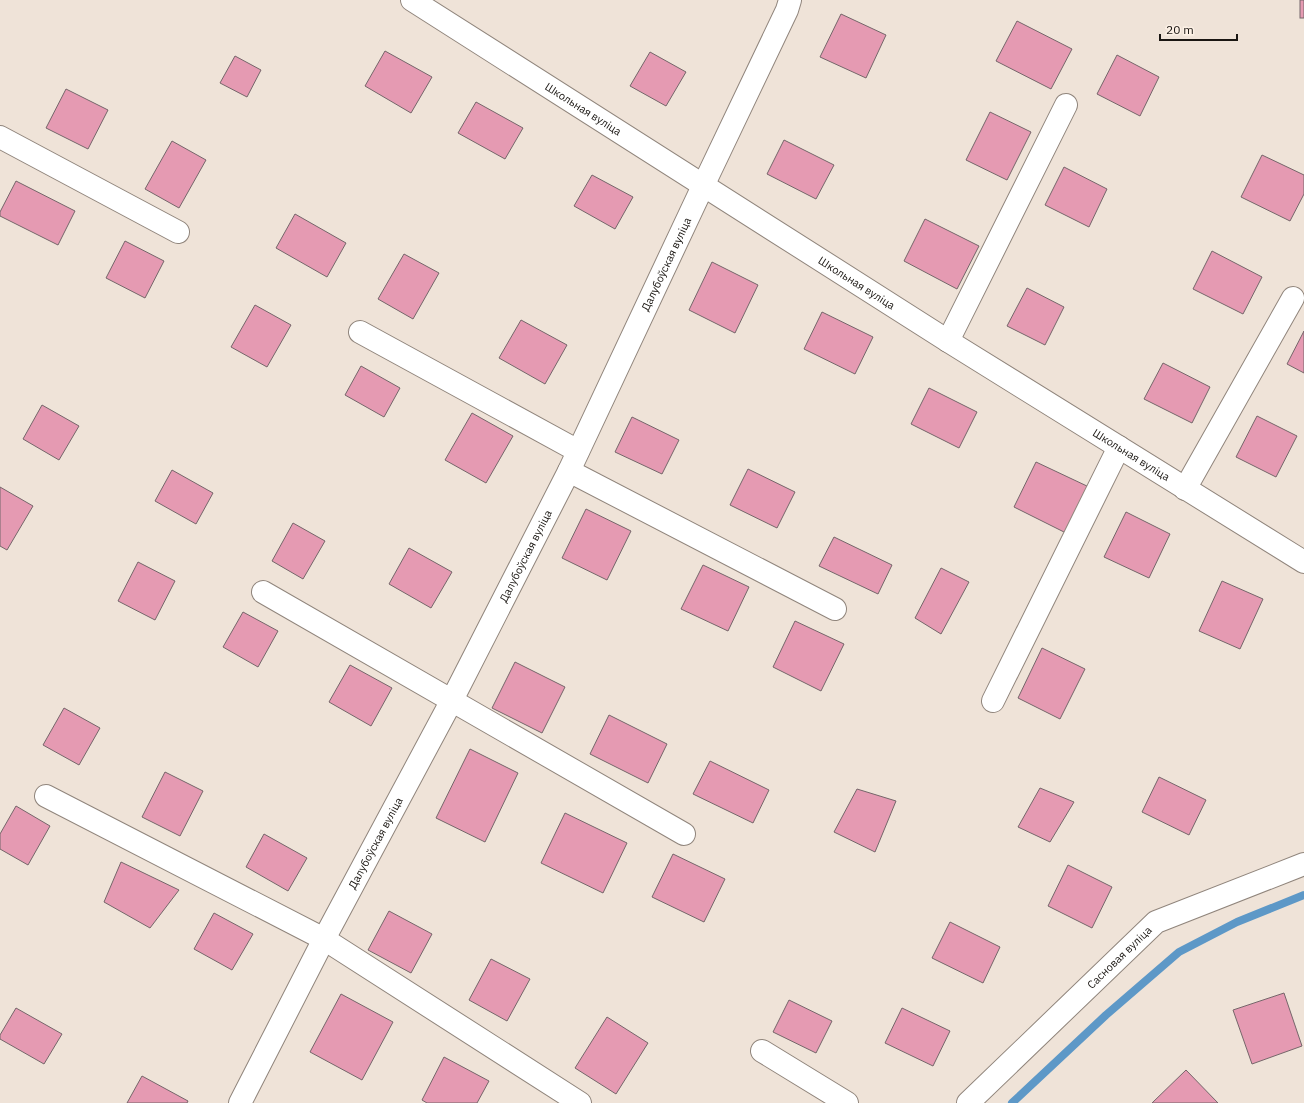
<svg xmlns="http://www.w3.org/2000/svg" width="1304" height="1103" viewBox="0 0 1304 1103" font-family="'IBM Plex Sans',sans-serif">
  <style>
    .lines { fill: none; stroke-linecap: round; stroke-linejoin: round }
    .stream { stroke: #5d98c7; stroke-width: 8 }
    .building { fill: #e59ab2; stroke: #75666a }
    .minor-casing { stroke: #90857c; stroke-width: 24 }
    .minor { stroke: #fff; stroke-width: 22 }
    .labels { text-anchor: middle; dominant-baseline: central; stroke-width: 3.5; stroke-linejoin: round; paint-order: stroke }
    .street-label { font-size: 11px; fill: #1a1612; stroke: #fcf0e5 }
  </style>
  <rect width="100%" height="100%" fill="#efe3d8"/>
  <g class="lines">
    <path class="stream" d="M1012,1103l94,-88 73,-63 58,-30 67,-27"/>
  </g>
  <g class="building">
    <rect x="1300" y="0" width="4" height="18"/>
    <path d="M841,14l45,21 -20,43 -46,-21z"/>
    <path d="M1017,21l55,28 -21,40 -55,-28z"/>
    <path d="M385,51l47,26 -21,36 -46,-27z"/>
    <path d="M650,52l36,20 -20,34 -36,-20z"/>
    <path d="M1117,55l42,22 -19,39 -43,-22z"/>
    <path d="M235,56l26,14 -14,27 -27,-14z"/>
    <path d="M66,89l42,21 -20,39 -42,-21z"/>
    <path d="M476,102l47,26 -18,31 -47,-26z"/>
    <path d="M990,112l41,20 -24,48 -41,-20z"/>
    <path d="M784,140l50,25 -18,34 -49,-25z"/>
    <path d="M172,141l34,19 -27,48 -34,-19z"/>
    <path d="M1262,155l42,20v19l-14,27 -49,-24z"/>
    <path d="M1064,167l43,22 -18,38 -44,-22z"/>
    <path d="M592,175l41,22 -18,32 -41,-23z"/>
    <path d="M16,181l59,30 -17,34 -58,-29v-4z"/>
    <path d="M295,214l51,29 -19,34 -51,-29z"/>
    <path d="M925,219l54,27 -22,43 -53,-28z"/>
    <path d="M125,241l39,20 -19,37 -39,-20z"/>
    <path d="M1212,251l50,26 -19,37 -50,-25z"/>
    <path d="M404,254l35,19 -26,46 -35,-20z"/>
    <path d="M712,262l46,23 -23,48 -46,-23z"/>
    <path d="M1027,288l37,19 -19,38 -38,-19z"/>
    <path d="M255,305l36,20 -24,42 -36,-20z"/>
    <path d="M822,312l51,25 -18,37 -51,-25z"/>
    <path d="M521,320l46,25 -22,39 -46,-26z"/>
    <path d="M1304,331v42l-17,-9z"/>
    <path d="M1163,363l47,24 -18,36 -48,-24z"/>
    <path d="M361,366l39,22 -16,29 -39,-22z"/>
    <path d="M929,388l48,24 -18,36 -48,-24z"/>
    <path d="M42,405l37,21 -20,34 -36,-21z"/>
    <path d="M472,413l41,23 -27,47 -41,-23z"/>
    <path d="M1257,416l40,20 -21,41 -40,-20z"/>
    <path d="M632,417l47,23 -17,34 -47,-22z"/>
    <path d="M1036,462l53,25 -23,46 -52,-26z"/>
    <path d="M748,469l47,23 -18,36 -47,-23z"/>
    <path d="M172,470l41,23 -17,31 -41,-23z"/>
    <path d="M0,487l33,19 -26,44 -7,-4z"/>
    <path d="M586,509l45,22 -24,49 -45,-22z"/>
    <path d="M1126,512l44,22 -21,44 -45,-21z"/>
    <path d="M293,523l32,18 -22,38 -31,-18z"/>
    <path d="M834,537l58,28 -14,29 -59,-28z"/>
    <path d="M409,548l43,24 -21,36 -42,-24z"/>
    <path d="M138,562l37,19 -20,39 -37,-19z"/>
    <path d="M703,565l46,22 -21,44 -47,-22z"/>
    <path d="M941,568l28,14 -28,52 -26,-16z"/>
    <path d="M1222,581l41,18 -23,50 -41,-18z"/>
    <path d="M243,612l35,19 -20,36 -35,-20z"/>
    <path d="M795,621l49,23 -23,47 -48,-24z"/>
    <path d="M1042,648l43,21 -25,50 -42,-21z"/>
    <path d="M515,662l50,25 -23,46 -50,-25z"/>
    <path d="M350,665l42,23 -21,38 -42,-24z"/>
    <path d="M64,708l36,20 -21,37 -36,-20z"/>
    <path d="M609,715l58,29 -19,39 -58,-29z"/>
    <path d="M470,749l48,24 -33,69 -49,-24z"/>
    <path d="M710,761l59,29 -16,33 -60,-29z"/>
    <path d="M165,772l38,19 -23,45 -38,-19z"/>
    <path d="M1159,777l47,23 -17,35 -47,-23z"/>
    <path d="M1040,788l34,14 -24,40 -32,-15z"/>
    <path d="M857,789l39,12 -21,51 -41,-20z"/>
    <path d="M16,806l34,20 -22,39 -28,-16v-15z"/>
    <path d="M565,813l62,30 -24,50 -62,-30z"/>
    <path d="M264,834l43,24 -19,33 -42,-24z"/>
    <path d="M673,854l52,25 -21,43 -52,-25z"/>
    <path d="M121,862l58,28 -29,38 -46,-26z"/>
    <path d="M1068,865l44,22 -20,41 -44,-22z"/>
    <path d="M389,911l43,23 -21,39 -43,-23z"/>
    <path d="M214,913l39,21 -21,36 -38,-21z"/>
    <path d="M950,922l50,25 -17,36 -51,-25z"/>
    <path d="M491,959l39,20 -23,42 -38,-21z"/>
    <path d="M1284,993l18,53 -50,18 -19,-54z"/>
    <path d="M341,994l52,28 -31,58 -52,-28z"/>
    <path d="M789,1000l43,21 -16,32 -43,-21z"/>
    <path d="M16,1008l46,26 -18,30 -44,-25v-4z"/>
    <path d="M902,1008l48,23 -17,35 -48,-23z"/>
    <path d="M607,1017l41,26 -32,51 -41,-26z"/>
    <path d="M444,1057l45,24 -12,22h-50l-5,-3z"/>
    <path d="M1186,1070l32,33h-66z"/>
    <path d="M142,1076l46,25 -1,2h-60z"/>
  </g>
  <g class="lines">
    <g class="minor-casing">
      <g id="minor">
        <path id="s1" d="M412,0l536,341 356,221"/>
        <path d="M0,137l178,95"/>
        <path d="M360,332l218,119"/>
        <path d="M948,341l118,-236"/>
        <path d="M569,471l266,138"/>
        <path d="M1185,489l108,-191"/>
        <path d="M263,592l421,242"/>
        <path d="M993,701l126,-254"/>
        <path d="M46,796l278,143 256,164"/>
        <path d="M762,1051l85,52"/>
        <path id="s2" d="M240,1103l84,-164 128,-239 117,-229 134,-285 84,-176 3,-10"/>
        <path id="s3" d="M968,1103l188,-181 148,-58"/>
      </g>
    </g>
    <use href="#minor" class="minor"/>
  </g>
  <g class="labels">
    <g class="street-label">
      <text stroke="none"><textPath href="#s1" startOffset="203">Школьная вуліца</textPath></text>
      <text stroke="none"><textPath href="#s2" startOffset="941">Далубоўская вуліца</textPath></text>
      <text stroke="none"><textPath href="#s1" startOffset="527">Школьная вуліца</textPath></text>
      <text stroke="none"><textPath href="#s1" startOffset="851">Школьная вуліца</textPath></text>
      <text stroke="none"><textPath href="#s2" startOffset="617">Далубоўская вуліца</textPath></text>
      <text stroke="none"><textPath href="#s2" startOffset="293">Далубоўская вуліца</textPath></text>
      <text stroke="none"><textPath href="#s3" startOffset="210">Сасновая вуліца</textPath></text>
    </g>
  </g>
  <path d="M1160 34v6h77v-6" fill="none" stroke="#1a1612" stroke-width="2"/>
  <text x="1166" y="34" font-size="12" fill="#1a1612" stroke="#fcf0e5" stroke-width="3" paint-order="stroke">20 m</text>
</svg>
